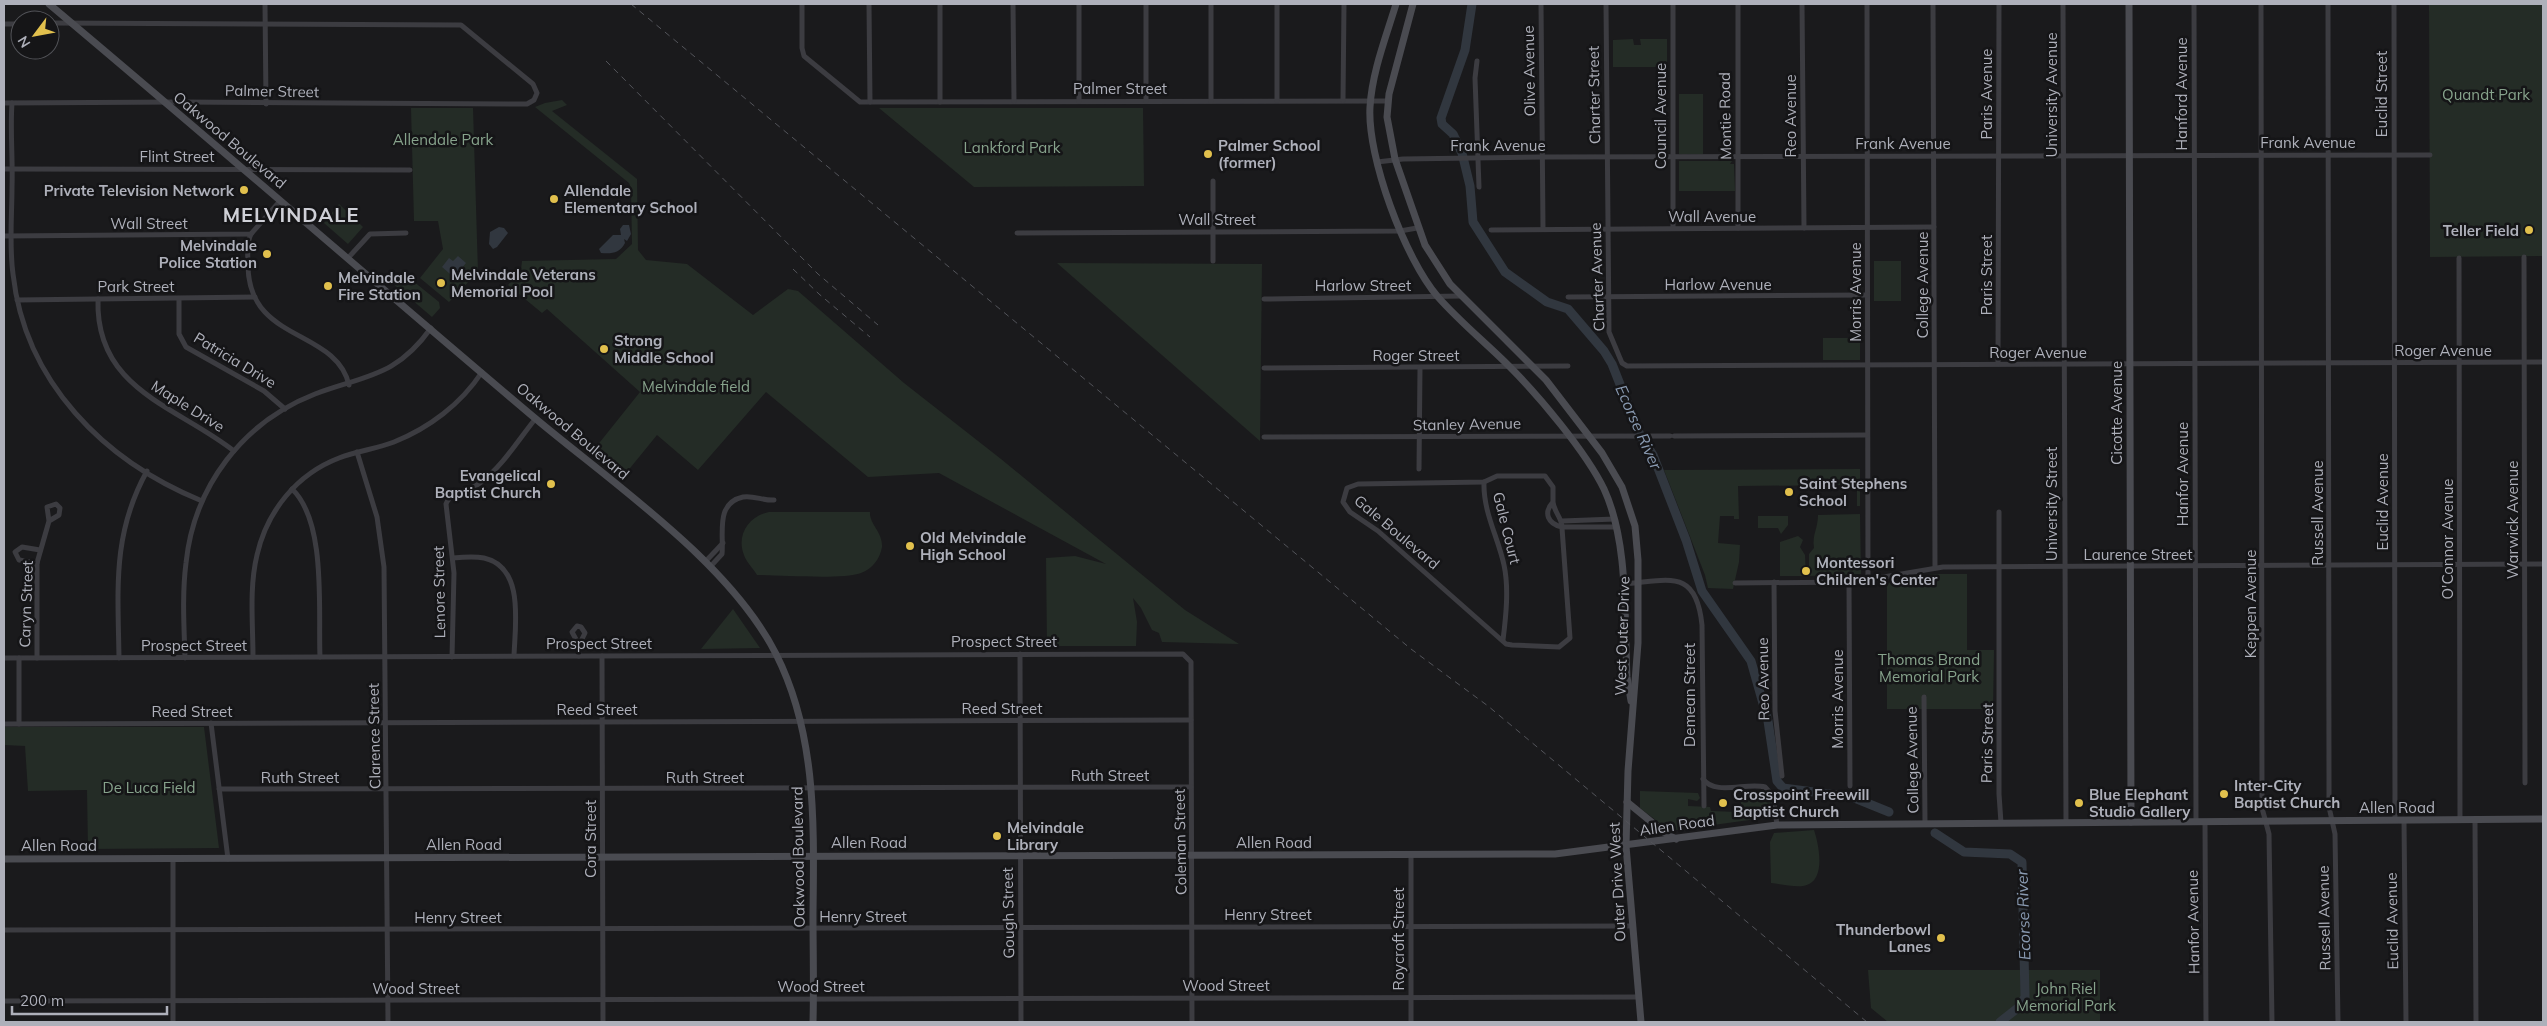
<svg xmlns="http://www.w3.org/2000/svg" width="2547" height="1026" viewBox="0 0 2547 1026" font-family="Mulish,sans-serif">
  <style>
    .green { fill: #242c26 }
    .water { fill: #31373f }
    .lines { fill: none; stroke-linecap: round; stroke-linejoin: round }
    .river { stroke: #31373f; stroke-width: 9 }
    .street { stroke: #3c3c41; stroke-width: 5 }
    .secondary { stroke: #4a4b51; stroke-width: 7 }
    .rail { stroke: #53545a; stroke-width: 1; stroke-dasharray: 6 5; stroke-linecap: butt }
    .poi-dot { fill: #e1c04d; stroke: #151517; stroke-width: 2 }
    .labels { text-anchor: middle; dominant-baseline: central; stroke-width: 5; stroke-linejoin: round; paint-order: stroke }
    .street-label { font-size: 15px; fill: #aeb0ba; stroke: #151517 }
    .park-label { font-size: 15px; fill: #87a38c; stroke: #151517 }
    .poi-label { font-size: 15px; font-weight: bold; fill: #aeb0ba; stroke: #151517; text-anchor: start }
    .water-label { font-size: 16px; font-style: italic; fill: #899ab1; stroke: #151517 }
    .district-label { font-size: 20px; font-weight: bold; letter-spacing: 1px; fill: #cfd0d7; stroke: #151517 }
  </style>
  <rect width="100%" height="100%" fill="#1a1a1c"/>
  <g class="green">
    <path d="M2429,4h114v252l-113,1z"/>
    <path d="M1633,39l1,6h7l-1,-6h27v28h-54v-27z"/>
    <rect x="1679" y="94" width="24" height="60"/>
    <path d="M562,100l5,5 -15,6 85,68 1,71 8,10 41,4 66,51 35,-26 10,2 106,92 97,76 184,151 54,34 -77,-2 -3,-9 -7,-3 -11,-22 -8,-10 4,24 -1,24h-89l-1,-88 29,-2 31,8 -167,-91 -71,4 -102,-85 -68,78 -41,-35 -35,43 -30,-26 48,-60 -93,-83 -5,4 -34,-28 13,-15 1,-9 94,-2 16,-15 -1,-56 -2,-5 -94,-76 10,-4z"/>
    <path d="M411,108h62l5,164 -29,30 -29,-24 23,-29 -5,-28h-24z"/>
    <path d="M879,108h264l1,78 -170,1z"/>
    <path d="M1679,161h53l-2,3h4l1,27h-56z"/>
    <path d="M339,204l24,23 -15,17 -24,-21z"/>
    <rect x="1874" y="261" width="27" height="40"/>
    <path d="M1057,263l205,1 -2,177z"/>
    <path d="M395,278l18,3 26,21 1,6 -8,9 -42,-36z"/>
    <rect x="1823" y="338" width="37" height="22"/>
    <path d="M1860,469v37h-3v-18h-8l-3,-3 -108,1 1,33h-5v-3h-14l-2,27 22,2 -1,17 -6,27 -25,-1 -3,-13 -41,-105z"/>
    <path d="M769,512h101c-1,12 13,20 12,35 -2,12 -10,22 -21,26 -19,7 -80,2 -104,2 -4,-7 -11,-13 -13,-20 -8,-20 5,-39 25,-43z"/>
    <path d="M1860,514l1,60 -52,2v-22l5,-6c-2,-14 4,-19 4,-33z"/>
    <path d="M1758,516h30v9l-7,9 -3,-6h-20z"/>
    <path d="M1798,536l5,4 -3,7 5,8 1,21h-26v-34z"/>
    <path d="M1934,574h33v76h27l-1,59h-106v-126z"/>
    <path d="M733,609l27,39 -59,1z"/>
    <path d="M4,727h200l15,121 -131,1 -1,-59 -59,1 -3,-45 -21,-1z"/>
    <path d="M1640,791l58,2 2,5 -3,3 -9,-2v7l22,1 1,4 27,1 3,-8 -1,-6h23l1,-6 6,5 2,18 -1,2 -101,14 -30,-23z"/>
    <path d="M1814,830c5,15 13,53 -11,56 -10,1 -22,-2 -32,-3l-1,-41 4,-9z"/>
    <path d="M1868,970h232v52h-212l-17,-14z"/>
  </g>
  <g class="water">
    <path d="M623,225h6l2,9 -4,7 -3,-2 1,4c-5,10 -13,11 -24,10l-2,-4 14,-14h8l-1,-6z"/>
    <path d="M499,227l5,1 4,5 -11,14 -4,2 -4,-5 1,-12z"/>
    <path d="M458,256l8,7 -5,6 3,3 -7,8 -15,-13 7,-9 4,3z"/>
  </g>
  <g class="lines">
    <g class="river">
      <path d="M1472,4l-7,46 -24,68 1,6 11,10 9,19 8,33 3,36 32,50 42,30 21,7 36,42 8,13 28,71 13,20 33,85 16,51 49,70 17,60 9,60 6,7 69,9 37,15"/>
      <path d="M1935,833l29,19 46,2 12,8 3,135 -6,10 -19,15"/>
    </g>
    <g class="street">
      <path d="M265,4l1,100"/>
      <path d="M802,4v44l2,8 56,46 528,-1"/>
      <path d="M869,4l1,98"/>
      <path d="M940,4v98"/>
      <path d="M1013,4l1,97"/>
      <path d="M1079,4v97"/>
      <path d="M1211,4v97"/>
      <path d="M1277,4v96"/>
      <path d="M1541,4l2,225"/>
      <path d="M1606,4l3,328 13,31 5,3 916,-4"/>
      <path d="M1673,4v224"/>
      <path d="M1738,4v224"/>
      <path d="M1802,4l2,224"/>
      <path d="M1867,4l1,576"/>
      <path d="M1933,4l2,563"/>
      <path d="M2063,4l3,819"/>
      <path d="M2194,4l2,818"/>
      <path d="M2261,4l1,804 7,26 3,188"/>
      <path d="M2328,4l1,780v23l6,27 3,188"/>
      <path d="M2394,4l1,816"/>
      <path d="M4,24h16"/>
      <path d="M1477,61l-2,17 4,109"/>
      <path d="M1343,100l1,-96"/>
      <path d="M1146,101v-97"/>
      <path d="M4,103l176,-1 347,2 7,-4 3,-7 -4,-9 -72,-59 -411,-2"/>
      <path d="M12,103c-2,28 1,56 0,84 0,28 -3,58 1,87 12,108 91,187 189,227"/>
      <path d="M1377,162l26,-3 140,-2 887,-2"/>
      <path d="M4,169l406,1"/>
      <path d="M1213,181v80"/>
      <path d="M1491,230l443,-3"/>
      <path d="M1017,233l383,-2 17,-3"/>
      <path d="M251,234c-5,9 -3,21 -3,31 0,78 88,63 101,120"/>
      <path d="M4,236l247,-2 29,-33"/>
      <path d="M2524,257l1,526"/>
      <path d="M348,258l22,-24 36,-1"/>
      <path d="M2459,258l1,562"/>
      <path d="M1568,297l299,-2"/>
      <path d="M98,299c-3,91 79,107 136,152"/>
      <path d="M179,299v35l7,13 78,44 21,18"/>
      <path d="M1264,299l198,-3"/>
      <path d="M17,300l238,-3"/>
      <path d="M1998,364l1,-360"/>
      <path d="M1264,368l304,-2"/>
      <path d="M1674,436l193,-1"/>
      <path d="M1264,437l406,-1"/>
      <path d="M357,452l20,65 7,50 4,455"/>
      <path d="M1419,469l1,-101"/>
      <path d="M1484,482c-1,30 14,55 20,83 5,23 2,51 -1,75"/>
      <path d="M292,489c35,33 26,123 28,168"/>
      <path d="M1553,502v-15l-8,-11h-48l-13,6 -126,2 -11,4 -4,14 7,10 28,19 128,113 6,1 47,2 11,-9 -8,-110v-1c0,-9 -8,-15 -9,-25 -10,11 -5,22 9,25h55"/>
      <path d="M1999,512v282l2,29"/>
      <path d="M1562,521l53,-2"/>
      <path d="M453,558c10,-1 21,-2 31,0 41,9 31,67 30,98"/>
      <path d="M705,562l18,-19"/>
      <path d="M37,563l-18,-3 -4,-8 7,-5 18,3"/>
      <path d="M710,567l12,-13c2,-20 -7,-51 21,-57 10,-2 21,4 31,3"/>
      <path d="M1774,582l1,129 7,65"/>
      <path d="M1735,583l119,-1 89,-15 600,-3"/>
      <path d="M1849,583l1,203"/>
      <path d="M1623,584c45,-3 73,-17 79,41l2,181"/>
      <path d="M579,645l-7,-13 5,-6 4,1 4,6 -6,12v11"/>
      <path d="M1020,654l1,368"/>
      <path d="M602,656l1,366"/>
      <path d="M253,657c0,-33 -4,-69 4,-102 10,-44 40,-81 82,-97 18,-7 37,-9 55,-16 35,-14 67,-38 88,-70"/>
      <path d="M452,657l2,-84 -8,-69c5,-13 23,-13 34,-21 22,-16 39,-44 56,-65"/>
      <path d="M4,658l1179,-4 8,8 1,360"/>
      <path d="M19,658v66"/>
      <path d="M37,658v-95l12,-42 -2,-14 9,-3 4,4 -1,7 -10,6"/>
      <path d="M119,658c-1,-69 -7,-124 28,-187"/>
      <path d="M185,658c-1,-32 -3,-64 1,-95 8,-77 57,-141 129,-169 51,-19 81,-17 116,-66"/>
      <path d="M1924,697l1,127"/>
      <path d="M211,723l17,136"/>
      <path d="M4,724l1187,-4"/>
      <path d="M1703,779c12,17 44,3 62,8l8,9 4,29"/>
      <path d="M219,789l972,-2"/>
      <path d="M2404,820l2,202"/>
      <path d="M2475,820l1,202"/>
      <path d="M2205,822l1,200"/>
      <path d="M4,930l1629,-4"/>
      <path d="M4,1001l1634,-4"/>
      <path d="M173,1022v-163"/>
      <path d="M1411,1022v-167"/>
    </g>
    <g class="secondary">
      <path d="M49,4c161,135 320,274 481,410 79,67 199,147 246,240 41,81 38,172 37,260 0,36 1,72 0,108"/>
      <path d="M1396,4c-10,33 -24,68 -26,103 -3,50 35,152 68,190 22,25 48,46 71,69 30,30 77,86 95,123 25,54 20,129 23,188l4,24"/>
      <path d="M1413,4l-24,90 -2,23 8,42 30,86 25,39 96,96 56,73 20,34 13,39 3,34v83l-10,128 -2,75 15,176"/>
      <path d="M2129,4l2,818"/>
      <path d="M1627,802l38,31 11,6"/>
      <path d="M4,859l1551,-5 222,-29 766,-6"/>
    </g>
    <g class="rail">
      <path d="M631,4l780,645 77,57 379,316"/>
      <path d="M606,61l212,213 60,51"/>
      <path d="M793,269l26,25 51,43"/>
    </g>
  </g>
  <g class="poi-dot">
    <circle cx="1208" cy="154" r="5"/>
    <circle cx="244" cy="190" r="5"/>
    <circle cx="554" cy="199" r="5"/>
    <circle cx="2529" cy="230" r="5"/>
    <circle cx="267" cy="254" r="5"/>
    <circle cx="441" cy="283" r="5"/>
    <circle cx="328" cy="286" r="5"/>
    <circle cx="604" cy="349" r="5"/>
    <circle cx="551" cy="484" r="5"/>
    <circle cx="1789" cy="492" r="5"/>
    <circle cx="910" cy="546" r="5"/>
    <circle cx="1806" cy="571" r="5"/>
    <circle cx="2224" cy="794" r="5"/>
    <circle cx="1723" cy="803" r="5"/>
    <circle cx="2079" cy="803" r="5"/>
    <circle cx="997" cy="836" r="5"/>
    <circle cx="1941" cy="938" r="5"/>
  </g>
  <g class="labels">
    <g class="street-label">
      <text transform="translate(1529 71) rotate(-91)">Olive Avenue</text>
      <text x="1120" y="88">Palmer Street</text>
      <text transform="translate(272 91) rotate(1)">Palmer Street</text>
      <text transform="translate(1986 94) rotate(-90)">Paris Avenue</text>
      <text transform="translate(2181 94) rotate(-90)">Hanford Avenue</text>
      <text transform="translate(2381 94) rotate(-90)">Euclid Street</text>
      <text transform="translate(1594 95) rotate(-91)">Charter Street</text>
      <text transform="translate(2051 95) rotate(-90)">University Avenue</text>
      <text transform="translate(1660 116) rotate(-90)">Council Avenue</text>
      <text transform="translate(1725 116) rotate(-91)">Montie Road</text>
      <text transform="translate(1790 116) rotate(-90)">Reo Avenue</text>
      <text transform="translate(230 140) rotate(40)">Oakwood Boulevard</text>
      <text x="2308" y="142">Frank Avenue</text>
      <text x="1903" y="143">Frank Avenue</text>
      <text x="1498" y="145">Frank Avenue</text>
      <text x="177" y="156">Flint Street</text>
      <text x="1712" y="216">Wall Avenue</text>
      <text x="1217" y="219">Wall Street</text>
      <text x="149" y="223">Wall Street</text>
      <text transform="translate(1986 275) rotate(-90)">Paris Street</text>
      <text transform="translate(1597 277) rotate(-92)">Charter Avenue</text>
      <text x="1718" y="284">Harlow Avenue</text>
      <text x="1363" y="285">Harlow Street</text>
      <text transform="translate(1922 285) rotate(-90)">College Avenue</text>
      <text x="136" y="286">Park Street</text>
      <text transform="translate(1855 292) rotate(-90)">Morris Avenue</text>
      <text x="2443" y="350">Roger Avenue</text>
      <text x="2038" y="352">Roger Avenue</text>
      <text x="1416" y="355">Roger Street</text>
      <text transform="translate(235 360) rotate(31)">Patricia Drive</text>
      <text transform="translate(188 406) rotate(32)">Maple Drive</text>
      <text transform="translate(2116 413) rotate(-90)">Cicotte Avenue</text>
      <text transform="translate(1467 424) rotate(-1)">Stanley Avenue</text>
      <text transform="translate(573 431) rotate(40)">Oakwood Boulevard</text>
      <text transform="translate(2182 474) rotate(-90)">Hanfor Avenue</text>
      <text transform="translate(2382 502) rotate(-90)">Euclid Avenue</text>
      <text transform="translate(2051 504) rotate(-90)">University Street</text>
      <text transform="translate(2317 513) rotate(-90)">Russell Avenue</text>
      <text transform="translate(2512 520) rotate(-90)">Warwick Avenue</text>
      <text transform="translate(1507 528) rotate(76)">Gale Court</text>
      <text transform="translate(1397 532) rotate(40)">Gale Boulevard</text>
      <text transform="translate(2447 539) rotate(-90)">O'Connor Avenue</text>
      <text x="2138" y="554">Laurence Street</text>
      <text transform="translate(439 592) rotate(-91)">Lenore Street</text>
      <text transform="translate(26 604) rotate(-88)">Caryn Street</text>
      <text transform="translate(2250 604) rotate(-90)">Keppen Avenue</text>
      <text transform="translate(1622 636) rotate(-88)">West Outer Drive</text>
      <text x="1004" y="641">Prospect Street</text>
      <text x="599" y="643">Prospect Street</text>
      <text x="194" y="645">Prospect Street</text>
      <text transform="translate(1763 679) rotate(-91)">Reo Avenue</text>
      <text transform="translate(1689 695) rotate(-90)">Demean Street</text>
      <text transform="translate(1837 699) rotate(-90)">Morris Avenue</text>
      <text x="1002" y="708">Reed Street</text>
      <text x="597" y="709">Reed Street</text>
      <text x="192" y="711">Reed Street</text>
      <text transform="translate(374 736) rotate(-91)">Clarence Street</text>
      <text transform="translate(1987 743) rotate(-89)">Paris Street</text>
      <text transform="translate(1912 760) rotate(-91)">College Avenue</text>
      <text x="1110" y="775">Ruth Street</text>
      <text x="300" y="777">Ruth Street</text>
      <text x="705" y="777">Ruth Street</text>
      <text x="2397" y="807">Allen Road</text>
      <text transform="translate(1677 825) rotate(-8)">Allen Road</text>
      <text transform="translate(590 839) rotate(-90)">Cora Street</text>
      <text x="869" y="842">Allen Road</text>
      <text transform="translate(1180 842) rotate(-91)">Coleman Street</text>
      <text x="1274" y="842">Allen Road</text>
      <text x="464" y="844">Allen Road</text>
      <text x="59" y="845">Allen Road</text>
      <text transform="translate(798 857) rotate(-91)">Oakwood Boulevard</text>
      <text transform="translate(1617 882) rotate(-93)">Outer Drive West</text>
      <text transform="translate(1008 913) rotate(-91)">Gough Street</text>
      <text x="1268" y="914">Henry Street</text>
      <text x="863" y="916">Henry Street</text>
      <text x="458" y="917">Henry Street</text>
      <text transform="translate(2324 918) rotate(-91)">Russell Avenue</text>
      <text transform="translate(2392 921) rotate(-91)">Euclid Avenue</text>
      <text transform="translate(2193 922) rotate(-91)">Hanfor Avenue</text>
      <text transform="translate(1398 939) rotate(-90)">Roycroft Street</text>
      <text x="1226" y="985">Wood Street</text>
      <text x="821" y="986">Wood Street</text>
      <text x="416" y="988">Wood Street</text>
    </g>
    <g class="park-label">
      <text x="2486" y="94">Quandt Park</text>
      <text x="443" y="139">Allendale Park</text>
      <text x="1012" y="147">Lankford Park</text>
      <text x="696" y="386">Melvindale field</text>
      <text x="1929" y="659">Thomas Brand<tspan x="1929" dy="17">Memorial Park</tspan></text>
      <text x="149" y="787">De Luca Field</text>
      <text x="2066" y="988">John Riel<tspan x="2066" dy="17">Memorial Park</tspan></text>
    </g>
    <g class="poi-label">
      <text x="1218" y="145">Palmer School<tspan x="1218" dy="17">(former)</tspan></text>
      <text x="234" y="190" text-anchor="end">Private Television Network</text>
      <text x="564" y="190">Allendale<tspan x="564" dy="17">Elementary School</tspan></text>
      <text x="2519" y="230" text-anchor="end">Teller Field</text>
      <text x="257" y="245" text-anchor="end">Melvindale<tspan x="257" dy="17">Police Station</tspan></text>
      <text x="451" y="274">Melvindale Veterans<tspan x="451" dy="17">Memorial Pool</tspan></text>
      <text x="338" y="277">Melvindale<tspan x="338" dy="17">Fire Station</tspan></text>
      <text x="614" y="340">Strong<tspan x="614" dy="17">Middle School</tspan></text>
      <text x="541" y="475" text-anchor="end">Evangelical<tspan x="541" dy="17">Baptist Church</tspan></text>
      <text x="1799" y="483">Saint Stephens<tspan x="1799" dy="17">School</tspan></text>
      <text x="920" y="537">Old Melvindale<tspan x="920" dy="17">High School</tspan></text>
      <text x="1816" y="562">Montessori<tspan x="1816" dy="17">Children's Center</tspan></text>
      <text x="2234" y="785">Inter-City<tspan x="2234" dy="17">Baptist Church</tspan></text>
      <text x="1733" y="794">Crosspoint Freewill<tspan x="1733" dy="17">Baptist Church</tspan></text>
      <text x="2089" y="794">Blue Elephant<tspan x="2089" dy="17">Studio Gallery</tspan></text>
      <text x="1007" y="827">Melvindale<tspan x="1007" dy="17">Library</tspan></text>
      <text x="1931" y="929" text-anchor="end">Thunderbowl<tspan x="1931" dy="17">Lanes</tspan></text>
    </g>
    <g class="water-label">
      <text transform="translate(1639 427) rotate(66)">Ecorse River</text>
      <text transform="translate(2023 915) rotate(-92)">Ecorse River</text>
    </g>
    <g class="district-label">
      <text x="291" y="214">MELVINDALE</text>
    </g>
  </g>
  <rect width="2547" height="1026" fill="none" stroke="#aeb0ba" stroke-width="10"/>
  <g transform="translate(35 35) rotate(238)"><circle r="24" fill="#151517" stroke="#525358"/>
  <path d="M0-4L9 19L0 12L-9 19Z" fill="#e1c04d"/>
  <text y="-8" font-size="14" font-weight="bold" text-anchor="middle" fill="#aeb0ba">N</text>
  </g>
  <path d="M12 1006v8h155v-8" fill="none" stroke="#aeb0ba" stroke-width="2.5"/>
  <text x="20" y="1006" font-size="15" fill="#aeb0ba" stroke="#151517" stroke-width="4" paint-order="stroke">200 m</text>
</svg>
